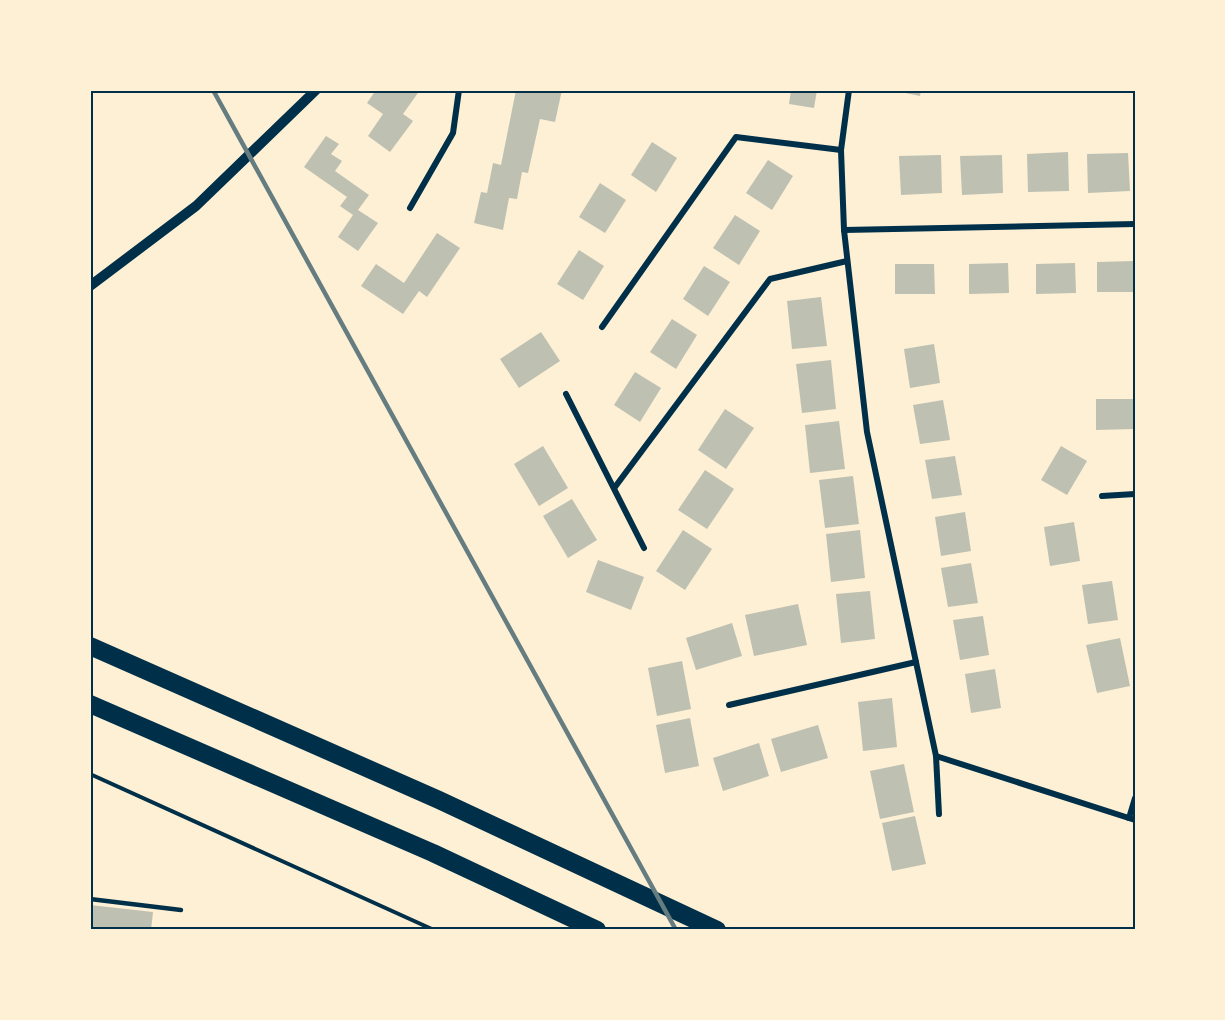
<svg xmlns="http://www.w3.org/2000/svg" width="1225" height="1020" viewBox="0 0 1225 1020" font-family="'DejaVu Sans',sans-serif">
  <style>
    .building { fill: #bec0b2 }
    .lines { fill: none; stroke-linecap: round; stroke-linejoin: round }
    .path { stroke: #003049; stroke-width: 4 }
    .service { stroke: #003049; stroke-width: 4.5 }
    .minor { stroke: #003049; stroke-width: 6 }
    .tertiary { stroke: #003049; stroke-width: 10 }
    .motorway { stroke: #003049; stroke-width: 18 }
    .rail { stroke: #657d81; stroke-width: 4.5 }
    .neatline { fill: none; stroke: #003049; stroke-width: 2 }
  </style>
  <rect width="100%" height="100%" fill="#fdf0d5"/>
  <g class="building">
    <path d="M376,90h44l-17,24 10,7 -23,31 -22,-16 15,-22 -16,-11z"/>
    <path d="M516,90h46l-7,32 -15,-3 -12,54 -6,-1 -5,27 -8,-1 -6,32 -29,-7 7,-31 6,1 6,-30 8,2z"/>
    <path d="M791,90h26l-3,18 -25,-4z"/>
    <path d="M890,90h31l-1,6z"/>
    <path d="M326,136l13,8 -8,10 11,7 -7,10 34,24 -11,15 20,13 -20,28 -20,-14 15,-22 -13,-9 7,-9 -43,-30z"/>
    <path d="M652,142l25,16 -21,34 -25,-17z"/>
    <path d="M1068,152l1,39 -41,1 -1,-38z"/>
    <path d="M1128,153l2,38 -42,2 -1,-39z"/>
    <path d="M941,155l1,38 -41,2 -2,-39z"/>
    <path d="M1002,155l1,38 -41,2 -2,-39z"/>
    <path d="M768,160l25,16 -21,34 -26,-17z"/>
    <path d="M600,183l26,17 -21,33 -26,-16z"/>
    <path d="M735,215l25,16 -21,34 -26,-17z"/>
    <path d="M437,233l23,15 -33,49 -8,-6 -16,23 -42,-28 15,-22 28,19z"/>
    <path d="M579,250l25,16 -21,34 -26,-16z"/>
    <path d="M1135,261v31h-38v-30z"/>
    <path d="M1008,263l1,30 -40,1v-30z"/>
    <path d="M1075,263l1,30 -40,1v-30z"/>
    <path d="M895,264h39l1,30h-40z"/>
    <path d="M704,266l26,16 -22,34 -25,-17z"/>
    <path d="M821,297l6,49 -35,3 -5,-48z"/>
    <path d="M672,319l25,16 -21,34 -26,-17z"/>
    <path d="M541,332l19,29 -41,27 -19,-29z"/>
    <path d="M934,344l6,39 -30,5 -6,-39z"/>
    <path d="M831,360l5,49 -34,4 -6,-49z"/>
    <path d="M635,372l26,16 -21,34 -26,-17z"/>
    <path d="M1096,399h39v30l-39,1z"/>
    <path d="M943,400l7,40 -30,4 -7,-39z"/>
    <path d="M725,409l29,19 -28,41 -28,-19z"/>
    <path d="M839,421l6,48 -35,4 -5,-48z"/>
    <path d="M543,446l25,42 -29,18 -25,-42z"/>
    <path d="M1061,446l26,15 -20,34 -26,-15z"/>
    <path d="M955,456l7,39 -30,4 -7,-39z"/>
    <path d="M705,470l29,19 -27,40 -29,-19z"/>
    <path d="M853,476l6,48 -34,4 -6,-48z"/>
    <path d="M572,499l25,41 -29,18 -25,-42z"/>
    <path d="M965,512l6,39 -30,5 -6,-39z"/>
    <path d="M1074,522l6,39 -30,5 -6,-39z"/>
    <path d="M683,530l29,19 -27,41 -29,-19z"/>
    <path d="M860,530l5,48 -34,4 -5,-48z"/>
    <path d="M598,560l46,17 -13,33 -45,-18z"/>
    <path d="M971,563l7,40 -30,4 -7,-39z"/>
    <path d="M1112,581l6,39 -30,4 -6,-39z"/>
    <path d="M870,591l5,48 -34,4 -5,-49z"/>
    <path d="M798,604l9,41 -53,11 -9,-41z"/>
    <path d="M983,616l6,39 -29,5 -7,-40z"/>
    <path d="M732,623l10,33 -46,14 -10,-32z"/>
    <path d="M1120,638l10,48 -33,7 -11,-48z"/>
    <path d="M682,661l9,48 -34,7 -9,-48z"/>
    <path d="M995,669l6,39 -30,5 -6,-39z"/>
    <path d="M892,698l5,49 -34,4 -5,-49z"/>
    <path d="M690,718l9,48 -34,7 -9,-48z"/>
    <path d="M818,725l10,33 -47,14 -10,-33z"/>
    <path d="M759,743l10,33 -46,15 -10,-33z"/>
    <path d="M904,764l10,48 -34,7 -10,-48z"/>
    <path d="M915,816l11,48 -34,7 -10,-48z"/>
    <path d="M90,905l63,7 -2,18h-61z"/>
  </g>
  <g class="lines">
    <path class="path" d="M90,774l344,156"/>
    <path class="service" d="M90,899l91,11"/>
    <g class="minor">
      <path d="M849,90l-8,60 3,80 23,202 69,324 3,58"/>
      <path d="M410,208l43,-75 6,-43"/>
      <path d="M844,230l291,-6"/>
      <path d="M602,327l134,-190 105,13"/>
      <path d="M566,394l78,154"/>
      <path d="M615,487l155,-208 77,-18"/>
      <path d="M1102,496l33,-2"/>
      <path d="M729,705l187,-43"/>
      <path d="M936,756l199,64"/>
      <path d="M1129,818l6,-20"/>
    </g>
    <path class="tertiary" d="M90,286l106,-80 120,-116"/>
    <g class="motorway">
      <path d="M90,646l349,154 278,130"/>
      <path d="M90,704l343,149 164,77"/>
    </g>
    <path class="rail" d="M213,90l463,840"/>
  </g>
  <rect width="1225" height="1020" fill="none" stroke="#fdf0d5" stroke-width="183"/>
  <rect x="92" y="92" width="1042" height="836" class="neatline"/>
</svg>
